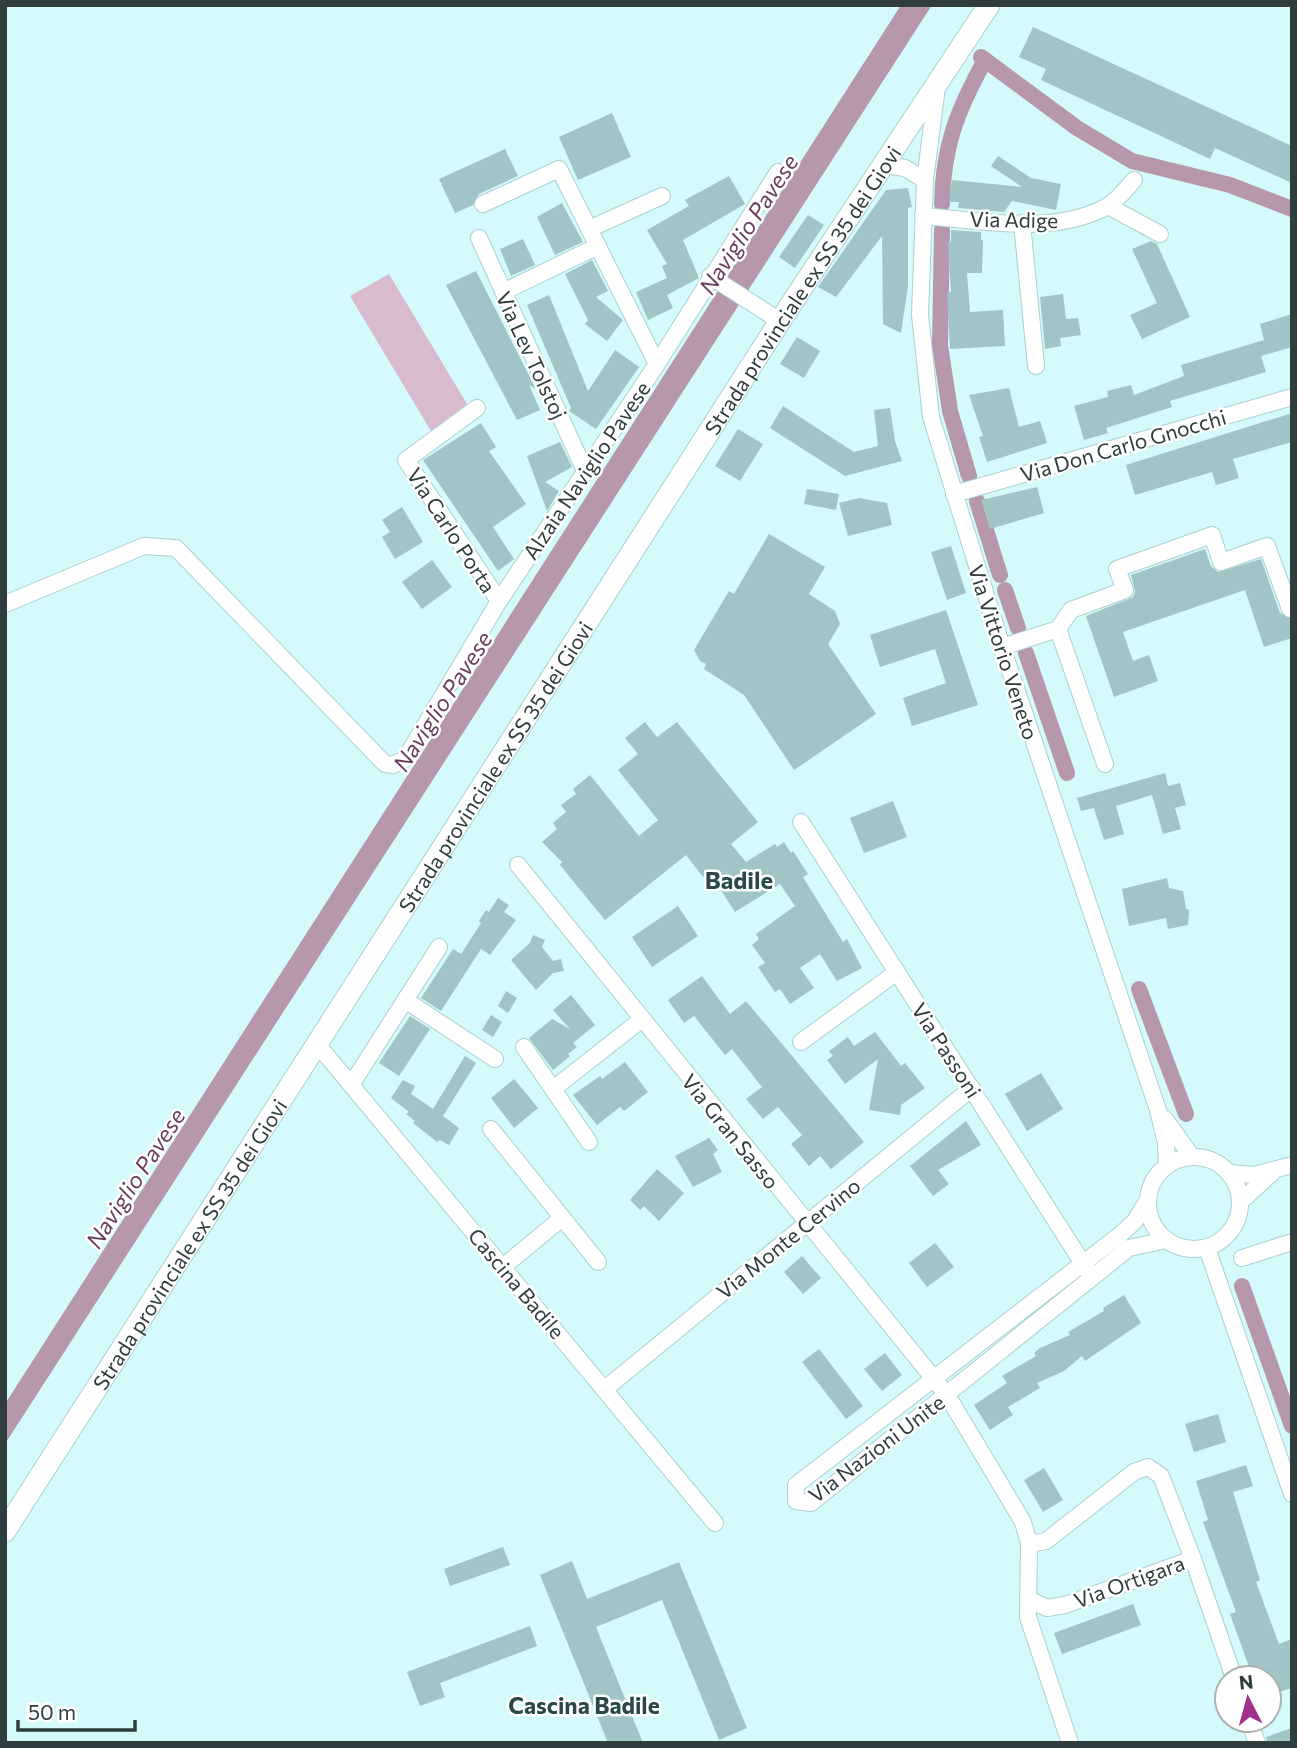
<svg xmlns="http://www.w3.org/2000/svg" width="1297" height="1748" viewBox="0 0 1297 1748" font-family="Commissioner,sans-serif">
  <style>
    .green { fill: #d8bbcf }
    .water { fill: #b697ac }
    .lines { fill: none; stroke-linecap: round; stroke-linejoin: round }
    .canal { stroke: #b697ac; stroke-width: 16 }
    .building { fill: #a1c4c6 }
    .minor-casing { stroke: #acd0d2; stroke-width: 18 }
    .major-casing { stroke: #acd0d2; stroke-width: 23 }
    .minor { stroke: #fff; stroke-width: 16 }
    .major { stroke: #fff; stroke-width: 21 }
    .labels { text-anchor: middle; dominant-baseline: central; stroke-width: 5; stroke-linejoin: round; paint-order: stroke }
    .street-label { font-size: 21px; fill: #2f3d3e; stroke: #fff }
    .water-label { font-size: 23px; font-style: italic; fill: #693e5e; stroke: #fff }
    .neighbourhood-label { font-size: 23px; font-weight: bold; fill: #28484a; stroke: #fff }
    .quarter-label { font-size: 24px; font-weight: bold; fill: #28484a; stroke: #fff }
  </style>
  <rect width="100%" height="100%" fill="#d5fafc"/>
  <path class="green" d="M389,274l78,130 -36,27 -81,-135z"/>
  <path class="water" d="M901,5h31l-927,1439v-40z"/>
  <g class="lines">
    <g class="canal">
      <path d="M981,57l96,71 55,33 98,24 62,24"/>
      <path d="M942,204c1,-58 15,-93 43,-144"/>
      <path d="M942,230l-2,115 10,66 19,65"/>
      <path d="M977,501l23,74"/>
      <path d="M1005,590l13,38"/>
      <path d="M1026,653l41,120"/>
      <path d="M1139,989l47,125"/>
      <path d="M1242,1286l50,140"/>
    </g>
  </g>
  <g class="building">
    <path d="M1033,27l259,119v37l-77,-35 -5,11 -169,-79 5,-11 -27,-12z"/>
    <path d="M612,113l19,44 -53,23 -19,-43z"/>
    <path d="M505,149l13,27 -39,18 -6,11 -18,8 -16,-34z"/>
    <path d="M998,156l33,22 30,6 -5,26 -44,-9 -8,11 -46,-4 1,-6h-10l3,-22 70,7 -31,-21z"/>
    <path d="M729,176l16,28 -62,36 16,38 -32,17 6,13 -25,12 -12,-28 31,-14 -5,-12 5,-2 -20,-34 42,-24 -4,-6z"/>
    <path d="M908,188l4,19 -4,1v78l-7,47 -18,-9 -1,-88 -46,61 -18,-10 68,-97z"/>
    <path d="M562,203l21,39 -28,13 -18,-38z"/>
    <path d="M808,215l16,10 -29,43 -16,-11z"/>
    <path d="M951,230l30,2v8h2l-1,33h-15l3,39 33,-2 2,36 -55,3 -3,-57h4l-3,-50h3z"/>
    <path d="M523,239l12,26 -24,11 -11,-27z"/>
    <path d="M1151,241l6,3 33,73 -48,22 -12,-24 27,-12 -25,-54z"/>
    <path d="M592,260l16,31 -12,6 27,23 -16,21 -22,-17 3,-4 -23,-46z"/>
    <path d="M476,271l60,118 -7,-4 11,25 -23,10 -71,-135z"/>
    <path d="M1063,294l3,25 12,-1 3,17 -21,3 1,8 -16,3 -5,-52z"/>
    <path d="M549,295l39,96 27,-41 24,17 -43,62 -27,-18 2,-3 -44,-103z"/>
    <path d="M1292,314v33l-31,9 5,16 -96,29 2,6 -66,21 2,5 -24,7 -10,-34 34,-9 -1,-6 24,-6 3,10 50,-19 -3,-11 83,-25 -4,-16z"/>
    <path d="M797,337l23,14 -16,27 -24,-14z"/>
    <path d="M1009,388l10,39 21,-6 7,22 -60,19 -8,-25 4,-1 -14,-41z"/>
    <path d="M783,406l71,46 24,-6 -4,-36 16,-2 5,33 7,20 -57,15 -75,-48z"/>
    <path d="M1292,413v29l-59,17 6,19 -23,7 -4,-13 -77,23 -9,-30z"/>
    <path d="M481,423l15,24 -7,4 37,53 -33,23 21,32 -16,12 -75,-111z"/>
    <path d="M738,429l25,15 -23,37 -25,-15z"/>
    <path d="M560,442l12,25 -27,15 14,9 -12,20 -20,-55z"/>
    <path d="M1037,487l7,26 -54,16 -9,-29z"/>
    <path d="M807,489l32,5 -3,16 -32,-6z"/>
    <path d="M859,498l28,5 5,22 -44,11 -9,-33z"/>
    <path d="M402,507l21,35 -28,17 -13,-22 8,-5 -8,-12z"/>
    <path d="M769,534l56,33 -16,27 26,17 5,13 -12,20 48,70 -82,56 -50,-75 -40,-26 2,-5 -6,-3 -6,-11 35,-59 5,3z"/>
    <path d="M951,546l15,47 -19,7 -16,-48z"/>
    <path d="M1205,549l6,17 7,6 43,-13 19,54 12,6v19l-28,9 -19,-57 -122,42 10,29 16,-6 9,26 -44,16 -28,-81 47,-19 2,-6 -4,-16z"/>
    <path d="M432,560l20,27 -30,22 -20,-27z"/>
    <path d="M946,610l32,95 -66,21 -9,-28 43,-15 -11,-34 -55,18 -10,-32z"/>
    <path d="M645,722l12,15 20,-15 81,100 -27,22 15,18 29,-18 2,3 7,-5 7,11 2,-2 15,23 -5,3 40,65 4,-3 15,29 -25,13 -17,-27 -20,14 14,20 -24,16 -10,-15 -5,3 -17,-25 7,-4 -13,-18 7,-6 -3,-5 39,-28 -15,-22 -45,28 -25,-39 -7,4 -17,-22 -81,65 -45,-55 2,-3 -20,-20 15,-13 -4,-6 13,-11 -5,-7 15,-11 -3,-5 17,-14 49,61 19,-16 -40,-50 20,-16 -13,-16z"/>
    <path d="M1165,773l3,13 12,-3 6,22 -11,3 6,21 -18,5 -11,-39 -36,11 8,28 -20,6 -10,-32 -13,3 -4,-13z"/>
    <path d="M893,801l14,36 -43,16 -14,-35z"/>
    <path d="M1167,878l2,10 14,3 3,18 3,1 -1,15 -20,4 -2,-11 -37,8 -7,-37z"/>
    <path d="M498,898l11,7 -5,7 12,8 -26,35 -9,-6 -40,62 -20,-13 32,-49 8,5 20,-31 -2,-2 7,-11 3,2z"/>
    <path d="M678,906l20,30 -46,31 -20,-30z"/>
    <path d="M533,935l12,5 -3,7 11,14 8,-2 3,12 -11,2 -17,17 -25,-30 19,-17z"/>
    <path d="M702,976l28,38 16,-13 118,141 -33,27 -11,-13 -11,10 -18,-22 11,-9 -24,-28 -15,12 -17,-20 16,-12 -30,-38 -7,6 -31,-39 -10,7 -16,-23z"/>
    <path d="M506,991l11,7 -9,15 -10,-7z"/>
    <path d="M571,995l24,30 -22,18 4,4 -9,7 2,2 -17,14 -24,-32 23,-19 18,10 -17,-19z"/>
    <path d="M491,1015l11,7 -9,15 -11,-7z"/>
    <path d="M410,1016l20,13 -31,47 -20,-13z"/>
    <path d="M875,1032l26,34 4,-3 20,25 -24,17 -1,10 -31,-5 9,-51 -33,25 -18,-24 6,-4 -4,-5 19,-14 6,9z"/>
    <path d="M465,1056l11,7 -33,53 16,12 -10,17 -9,-5 -3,2 -24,-19 2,-2 -9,-7 3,-2 -18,-14 12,-18 12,6 -4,8 22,15z"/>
    <path d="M625,1062l23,30 -24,19 -4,-4 -23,18 -24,-30 27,-19 2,3z"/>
    <path d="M1041,1073l22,36 -36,22 -22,-37z"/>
    <path d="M514,1079l24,29 -24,20 -23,-30z"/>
    <path d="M966,1121l15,24 -43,25 11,14 -16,12 -23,-30z"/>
    <path d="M709,1138l9,12 -5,4 9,18 -29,15 -18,-31z"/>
    <path d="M657,1169l27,24 -25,28 -15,-15 -4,4 -10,-10z"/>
    <path d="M935,1243l19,24 -27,20 -18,-24z"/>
    <path d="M802,1256l19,22 -18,16 -19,-22z"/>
    <path d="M1124,1295l17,28 -56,38 -3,-5 -18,15 -27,12 3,5 -32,19 5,8 -23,15 -16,-25 33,-22 -5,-7 34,-20 -2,-3 6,-5 30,-13 -2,-3 36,-21 -1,-3z"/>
    <path d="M819,1349l44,57 -17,13 -44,-57z"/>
    <path d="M885,1353l17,22 -20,16 -18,-22z"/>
    <path d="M1218,1414l8,28 -32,10 -9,-28z"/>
    <path d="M1246,1465l7,21 -20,6 27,88 -4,2 23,62 13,-5v49l-23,7v-17h-16l-23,-64 6,-2 -33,-90 5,-2 -12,-39z"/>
    <path d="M1044,1468l19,32 -20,12 -19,-32z"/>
    <path d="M503,1547l7,18 -60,21 -6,-17z"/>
    <path d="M572,1561l15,38 92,-37 68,166 -28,12 -57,-140 -66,27 47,116h-35l-68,-168z"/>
    <path d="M1133,1604l8,21 -79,29 -8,-21z"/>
    <path d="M530,1626l7,20 -97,37 5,14 -25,9 -13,-34z"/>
    <path d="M1292,1728v15h-25l-1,-6z"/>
  </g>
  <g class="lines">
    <g class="minor-casing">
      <g id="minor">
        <path d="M937,87l-12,93 -5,135 11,102 71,230 156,463 8,33 1,23"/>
        <path d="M884,165l21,3 20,12"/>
        <path d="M483,204l76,-35 98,195"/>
        <path d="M1108,206l52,28"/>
        <path d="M923,216c58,4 129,20 183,-9 11,-6 20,-18 28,-27"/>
        <path d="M1022,223l14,143"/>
        <path d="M589,229l73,-33"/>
        <path d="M479,238l106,233"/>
        <path d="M710,276l70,45"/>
        <path d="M503,292l95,-46"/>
        <path d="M477,408l-71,52 93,141"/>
        <path d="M954,494l338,-97"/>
        <path d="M5,604l139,-58 32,2 209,216 8,1 12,-6 94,-158 158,-237 121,-192"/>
        <path d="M1058,629l47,135"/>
        <path d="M1002,647l56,-18 13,-19 54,-20 -8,-21 95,-34 9,27 46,-16 23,63"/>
        <path d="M801,822l286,448"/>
        <path d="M518,865l429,530 76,127 6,22 -1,73 42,126"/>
        <path d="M405,1000l90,59"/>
        <path d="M801,1042l96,-70"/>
        <path d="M317,1044l398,479"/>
        <path d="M524,1047l65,95"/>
        <path d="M351,1085l88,-138"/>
        <path d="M553,1089l88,-69"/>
        <path d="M1165,1119l27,38"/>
        <path d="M491,1129l107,133"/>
        <circle cx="1194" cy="1203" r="46"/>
        <path d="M1229,1173l25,2 38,-10"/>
        <path d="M1148,1200l-13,21 -14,13 -325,251v16l15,2 318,-255 37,-8"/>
        <path d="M1240,1202l32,-29"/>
        <path d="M1207,1248l85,246"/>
        <path d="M1242,1258l50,-16"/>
        <path d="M504,1266l58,-48"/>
        <path d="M605,1389l367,-301"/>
        <path d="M1193,1559l41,119"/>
        <path d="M1028,1599l19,9 18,-3 128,-46 -32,-83 -13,-9 -14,5 -88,69 -17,3"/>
        <path d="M1249,1720l8,23"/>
      </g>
    </g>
    <g class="major-casing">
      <g id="major">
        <path id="s1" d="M5,1531l775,-1210 209,-316"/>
      </g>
    </g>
    <use href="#minor" class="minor"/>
    <use href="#major" class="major"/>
  </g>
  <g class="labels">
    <g class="street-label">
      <text transform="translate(1014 219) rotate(1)">Via Adige</text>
      <text stroke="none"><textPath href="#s1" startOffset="1475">Strada provinciale ex SS 35 dei Giovi</textPath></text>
      <text transform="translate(532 355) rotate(65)">Via Lev Tolstoj</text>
      <text transform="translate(1123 445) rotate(-16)">Via Don Carlo Gnocchi</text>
      <text transform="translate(586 470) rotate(-56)">Alzaia Naviglio Pavese</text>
      <text transform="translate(452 530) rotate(57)">Via Carlo Porta</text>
      <text transform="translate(1004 652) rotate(72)">Via Vittorio Veneto</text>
      <text stroke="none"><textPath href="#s1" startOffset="908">Strada provinciale ex SS 35 dei Giovi</textPath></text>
      <text transform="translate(947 1050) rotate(57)">Via Passoni</text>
      <text transform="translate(731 1131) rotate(51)">Via Gran Sasso</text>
      <text transform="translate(788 1238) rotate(-39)">Via Monte Cervino</text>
      <text stroke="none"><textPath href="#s1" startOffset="341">Strada provinciale ex SS 35 dei Giovi</textPath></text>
      <text transform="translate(517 1283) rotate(50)">Cascina Badile</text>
      <text transform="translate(876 1448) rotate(-37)">Via Nazioni Unite</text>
      <text transform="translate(1129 1581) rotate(-20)">Via Ortigara</text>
    </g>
    <g class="water-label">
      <text transform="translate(748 224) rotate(-57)">Naviglio Pavese</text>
      <text transform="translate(442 701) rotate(-57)">Naviglio Pavese</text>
      <text transform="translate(135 1178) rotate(-57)">Naviglio Pavese</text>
    </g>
    <g class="neighbourhood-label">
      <text x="584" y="1705">Cascina Badile</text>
    </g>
    <g class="quarter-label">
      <text x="739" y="879">Badile</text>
    </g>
  </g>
  <rect width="1297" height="1748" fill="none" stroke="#2f3d3e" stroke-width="14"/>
  <g transform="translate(1248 1699) rotate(354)"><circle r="33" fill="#ffffff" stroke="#acb1b2" stroke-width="2"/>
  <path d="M0-5L12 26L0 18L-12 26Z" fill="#a3318c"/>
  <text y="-10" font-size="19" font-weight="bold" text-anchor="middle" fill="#2f3d3e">N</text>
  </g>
  <path d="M18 1720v10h117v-10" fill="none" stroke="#2f3d3e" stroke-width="3.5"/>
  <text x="28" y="1720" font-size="21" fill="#2f3d3e" stroke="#ffffff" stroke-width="5" paint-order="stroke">50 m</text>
</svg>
